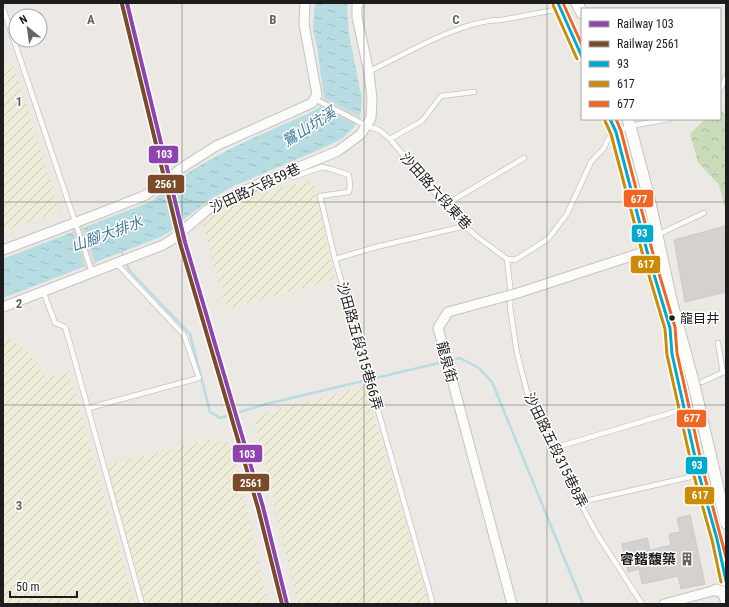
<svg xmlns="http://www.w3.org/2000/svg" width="729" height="607" viewBox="0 0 729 607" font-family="'Roboto Condensed','Noto Sans TC',sans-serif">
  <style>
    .farmland { fill: url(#farmland-furrows) }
    .forest { fill: url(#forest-crowns) }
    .water { fill: url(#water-ripples) }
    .pier { fill: #dcdbd9 }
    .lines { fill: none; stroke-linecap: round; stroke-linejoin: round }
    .stream { stroke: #b7dce1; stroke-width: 2.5 }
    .building { fill: #d4d1ce; stroke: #cfcac6 }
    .service-casing { stroke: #c4c3c1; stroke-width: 6 }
    .minor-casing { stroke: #c4c3c1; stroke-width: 11 }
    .tertiary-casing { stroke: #c4c3c1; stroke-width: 13 }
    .path { stroke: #ebd8d7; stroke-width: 1.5; stroke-dasharray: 2 2; stroke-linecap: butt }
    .service { stroke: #fcfcfb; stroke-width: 4.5 }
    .minor { stroke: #fcfcfb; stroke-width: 9 }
    .tertiary { stroke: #fcfcfb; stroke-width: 11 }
    .minor-bridge-casing { stroke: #c4c3c1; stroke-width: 11; stroke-linecap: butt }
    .minor-bridge { stroke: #fcfcfb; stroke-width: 9 }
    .bus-1-casing { stroke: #fff; stroke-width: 6 }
    .bus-2-casing { stroke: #fff; stroke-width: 6 }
    .bus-3-casing { stroke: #fff; stroke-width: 6 }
    .bus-1 { stroke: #00a9ce; stroke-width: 3 }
    .bus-2 { stroke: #cb8b06; stroke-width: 3 }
    .bus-3 { stroke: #f26522; stroke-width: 3 }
    .rail-1-casing { stroke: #fff; stroke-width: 7 }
    .rail-2-casing { stroke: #fff; stroke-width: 7 }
    .rail-1 { stroke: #8e44ad; stroke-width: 4 }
    .rail-2 { stroke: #7a4b2a; stroke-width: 4 }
    .grid { fill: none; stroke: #656463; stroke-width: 1; stroke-opacity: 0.55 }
    .bus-dot { fill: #1d1d1d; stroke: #fff; stroke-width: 1.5 }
    .labels { text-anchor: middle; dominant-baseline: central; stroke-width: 3; stroke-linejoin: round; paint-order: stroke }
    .bus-label { font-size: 13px; fill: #1d1d1d; stroke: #fff; text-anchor: start }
    .street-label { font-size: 14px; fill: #1d1d1d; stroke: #fff }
    .poi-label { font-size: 14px; font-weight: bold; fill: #1d1d1d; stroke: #fff; text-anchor: end }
    .water-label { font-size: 15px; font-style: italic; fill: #4079a1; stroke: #fff }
    .grid-label { font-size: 13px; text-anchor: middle; font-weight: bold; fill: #656463; stroke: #fff; stroke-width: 3; stroke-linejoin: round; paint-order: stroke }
    .line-badge { stroke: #fff; stroke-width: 1.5 }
    .badge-label { font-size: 11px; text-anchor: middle; font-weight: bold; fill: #fff }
  </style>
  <defs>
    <pattern id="farmland-furrows" width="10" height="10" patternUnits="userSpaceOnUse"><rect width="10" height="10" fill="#eeecd7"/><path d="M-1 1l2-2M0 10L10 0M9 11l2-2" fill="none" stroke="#cccab8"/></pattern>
    <pattern id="forest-crowns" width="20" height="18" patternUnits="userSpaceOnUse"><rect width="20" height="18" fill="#c9dbb9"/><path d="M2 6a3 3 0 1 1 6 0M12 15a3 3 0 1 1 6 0" fill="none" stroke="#acbc9f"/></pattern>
    <pattern id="water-ripples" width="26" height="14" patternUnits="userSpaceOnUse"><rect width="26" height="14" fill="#b7dce1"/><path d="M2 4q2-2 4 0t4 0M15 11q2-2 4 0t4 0" fill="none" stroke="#9dbcc1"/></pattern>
  </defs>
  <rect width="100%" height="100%" fill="#ece9e5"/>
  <g class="farmland">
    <path d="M13,64l47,147 -57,21v-165z"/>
    <path d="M313,180l22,99 -109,30 -23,-86 34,-24z"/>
    <path d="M11,339l21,16 14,23 23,-7 66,233h-132v-262z"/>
    <path d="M365,386l64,218h-131l-45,-188z"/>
    <path d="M208,440l24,2 36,162h-123l-38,-139z"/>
  </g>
  <path class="forest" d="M720,111l6,3v97l-7,-26 -21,-23 -8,-28 15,-15h15z"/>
  <path class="water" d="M315,3h33l-1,4 2,27 13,65 -1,13 -7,15 -11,11 -18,9 -91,39 -22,12 -24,18 -20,17 -10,5 -155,60v-39l149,-58c45,-42 100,-62 155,-87l13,-7 4,-9 -7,-52 -4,-16z"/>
  <g class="pier">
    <path d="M323,97l38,19 -4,9 -39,-19z"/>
    <path d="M83,225l13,39 -11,4 -13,-38z"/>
  </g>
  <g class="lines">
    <path class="stream" d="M121,250l8,20 61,64 20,78 10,6 46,-14 194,-46 19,10 13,14 91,222"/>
  </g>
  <g class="building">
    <path d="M725,226l1,66 -41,10 -11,-62z"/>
    <path d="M690,515l15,69 -24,5 -3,-13 -36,8 -3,-15 -11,3 -6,-28 25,-6 3,12 21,-5 -2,-11 11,-2 -3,-14z"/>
  </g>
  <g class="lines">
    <g class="service-casing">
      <g id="service">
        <path d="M3,8l89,264"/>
        <path d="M368,72c37,-18 94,-52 133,-52l59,-11"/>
        <path d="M720,90l6,-13"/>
        <path d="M315,99l52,27 12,4 11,9 55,66 20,21 11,10 31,23 8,1 33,-21 19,-25 24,-52 13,-14 4,-9 8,-7 14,-6 39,-7"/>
        <path d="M390,139l32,-18 19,-25 33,-4"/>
        <path d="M287,172l6,5 29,-10 9,2 18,6 1,11 -1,6 -29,4 15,63 98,345"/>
        <path d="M445,205l79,-47"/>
        <path d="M657,235l47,-22"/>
        <path d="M335,259l41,-12 89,-21"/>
        <path d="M507,259l4,36 -1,12 7,46 10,39 9,23 18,33 16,36 27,50 45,70"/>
        <path d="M43,291l12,32 10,4 6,20 71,257"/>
        <path d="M718,343l5,30"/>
        <path d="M702,382l24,-11"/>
        <path d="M89,408l110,-30 -15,-43 -68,-72"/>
        <path d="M554,448l130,-39"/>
        <path d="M581,502l118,-27"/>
      </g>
    </g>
    <g class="minor-casing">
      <g id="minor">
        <path d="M3,250l95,-36 48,-19 37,-28 33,-21 96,-43 5,-8 -13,-71 1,-21"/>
        <path d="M518,293l141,-46"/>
        <path d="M3,307l160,-62 10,-6 34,-29 10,-6 46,-22 75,-31 23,-17 10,-16 1,-20 -3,-25 -12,-56v-11l2,-3"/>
        <path d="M446,357l66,247"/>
        <path d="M664,604l52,-14"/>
      </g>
    </g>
    <g class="tertiary-casing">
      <g id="tertiary">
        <path d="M558,3l24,54"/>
        <path d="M577,3l5,10"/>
        <path d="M610,119l6,13 13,46 18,73 23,77 2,26 8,34 19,87 18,64 9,42"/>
        <path d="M628,119l20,75 23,106 23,85 32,138"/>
        <path d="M716,590l7,2 3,8"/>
      </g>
    </g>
    <path class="path" d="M720,104l6,3"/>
    <use href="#service" class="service"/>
    <use href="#minor" class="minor"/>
    <use href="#tertiary" class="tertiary"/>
    <g class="minor-bridge-casing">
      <path id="minor-bridge" d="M446,357l-8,-29 10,-16 70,-19"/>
    </g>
    <use href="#minor-bridge" class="minor-bridge"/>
    <g class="bus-1-casing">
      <g id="bus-1">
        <path d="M558,3l24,54"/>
        <path d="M610,119l6,13 31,119 23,77 2,26 27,121 18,64 9,42"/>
      </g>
    </g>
    <g class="bus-2-casing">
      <g id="bus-2">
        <path d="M553,5l24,54"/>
        <path d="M605,121l6,13 31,118 23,77 2,26 27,121 18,64 9,42"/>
      </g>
    </g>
    <g class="bus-3-casing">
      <g id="bus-3">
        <path d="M563,3l19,42"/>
        <path d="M616,119l5,12 31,119 23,77 2,26 27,121 22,83"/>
      </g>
    </g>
    <use href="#bus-1" class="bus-1"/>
    <use href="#bus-2" class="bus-2"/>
    <use href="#bus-3" class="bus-3"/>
    <g class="rail-1-casing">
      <path id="rail-1" d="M127,3l58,239 78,265 24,97"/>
    </g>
    <g class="rail-2-casing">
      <path id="rail-2" d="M122,4l58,239 78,265 24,96"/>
    </g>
    <use href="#rail-1" class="rail-1"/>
    <use href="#rail-2" class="rail-2"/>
  </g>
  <path class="grid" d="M182,3v601M364,3v601M547,3v601M3,202h723M3,405h723"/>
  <defs>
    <g id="building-bare" transform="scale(1.08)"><path d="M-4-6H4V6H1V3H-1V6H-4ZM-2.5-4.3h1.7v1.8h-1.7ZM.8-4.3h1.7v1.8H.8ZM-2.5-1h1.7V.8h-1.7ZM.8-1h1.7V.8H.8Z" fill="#656463" stroke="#fff" stroke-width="2.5" paint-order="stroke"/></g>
  </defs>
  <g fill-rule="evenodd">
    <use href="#building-bare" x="687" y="559"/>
  </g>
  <circle class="bus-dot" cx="672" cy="318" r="3.5"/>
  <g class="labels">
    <g class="bus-label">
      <text x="680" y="318">龍目井</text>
    </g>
    <g class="street-label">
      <text transform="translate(255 188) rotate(-25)">沙田路六段59巷</text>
      <text transform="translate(436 191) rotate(48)">沙田路六段東巷</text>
      <text transform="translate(360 346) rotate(74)">沙田路五段315巷66弄</text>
      <text transform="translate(447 362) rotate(75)">龍泉街</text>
      <text transform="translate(556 450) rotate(64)">沙田路五段315巷8弄</text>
    </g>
    <g class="poi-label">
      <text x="676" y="559">睿鍇馥築</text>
    </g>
    <g class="water-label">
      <text transform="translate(309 127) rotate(-32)">鷺山坑溪</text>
      <text transform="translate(107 234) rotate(-20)">山腳大排水</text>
    </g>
  </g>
  <g class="grid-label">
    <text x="91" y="24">A</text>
    <text x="273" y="24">B</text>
    <text x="456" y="24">C</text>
    <text x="19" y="106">1</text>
    <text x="19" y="308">2</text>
    <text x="19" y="510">3</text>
  </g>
  <g class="line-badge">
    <rect x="148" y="145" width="31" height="19" rx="4" fill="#8e44ad"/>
    <rect x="147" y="174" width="38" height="20" rx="4" fill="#7a4b2a"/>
    <rect x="623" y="189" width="31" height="19" rx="4" fill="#f26522"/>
    <rect x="631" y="224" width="23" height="19" rx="4" fill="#00a9ce"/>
    <rect x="630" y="255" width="31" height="19" rx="4" fill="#cb8b06"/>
    <rect x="676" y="409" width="31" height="19" rx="4" fill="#f26522"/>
    <rect x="232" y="444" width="31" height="19" rx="4" fill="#8e44ad"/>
    <rect x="685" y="456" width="23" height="19" rx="4" fill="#00a9ce"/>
    <rect x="232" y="473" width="38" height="19" rx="4" fill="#7a4b2a"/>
    <rect x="684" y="486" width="31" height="19" rx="4" fill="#cb8b06"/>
  </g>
  <g class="badge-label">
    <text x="164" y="158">103</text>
    <text x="166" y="188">2561</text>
    <text x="639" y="203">677</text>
    <text x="642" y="237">93</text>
    <text x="646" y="268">617</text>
    <text x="692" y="422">677</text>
    <text x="247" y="458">103</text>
    <text x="697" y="469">93</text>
    <text x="251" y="487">2561</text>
    <text x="700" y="499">617</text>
  </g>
  <rect width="729" height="607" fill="none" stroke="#1d1d1d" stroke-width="8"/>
  <rect x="581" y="8" width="140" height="112" fill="#ffffff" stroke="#a5a5a5"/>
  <rect x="589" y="21" width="20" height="6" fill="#8e44ad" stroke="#a5a5a5"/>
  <text x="617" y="28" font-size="12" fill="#1d1d1d">Railway 103</text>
  <rect x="589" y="41" width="20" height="6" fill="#7a4b2a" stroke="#a5a5a5"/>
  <text x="617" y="48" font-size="12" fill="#1d1d1d">Railway 2561</text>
  <rect x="589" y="61" width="20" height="6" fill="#00a9ce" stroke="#a5a5a5"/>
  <text x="617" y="68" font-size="12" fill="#1d1d1d">93</text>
  <rect x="589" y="81" width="20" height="6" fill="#cb8b06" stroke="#a5a5a5"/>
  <text x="617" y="88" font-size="12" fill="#1d1d1d">617</text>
  <rect x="589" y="101" width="20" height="6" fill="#f26522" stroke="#a5a5a5"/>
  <text x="617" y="108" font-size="12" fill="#1d1d1d">677</text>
  <g transform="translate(28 28) rotate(331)"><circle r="19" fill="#ffffff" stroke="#a5a5a5"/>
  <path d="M0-3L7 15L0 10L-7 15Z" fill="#656463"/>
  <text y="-6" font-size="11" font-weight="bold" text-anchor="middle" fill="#1d1d1d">N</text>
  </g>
  <path d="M10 591v6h67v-6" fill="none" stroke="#1d1d1d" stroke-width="2"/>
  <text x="16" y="591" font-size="12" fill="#1d1d1d" stroke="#ffffff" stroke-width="3" paint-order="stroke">50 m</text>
</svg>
